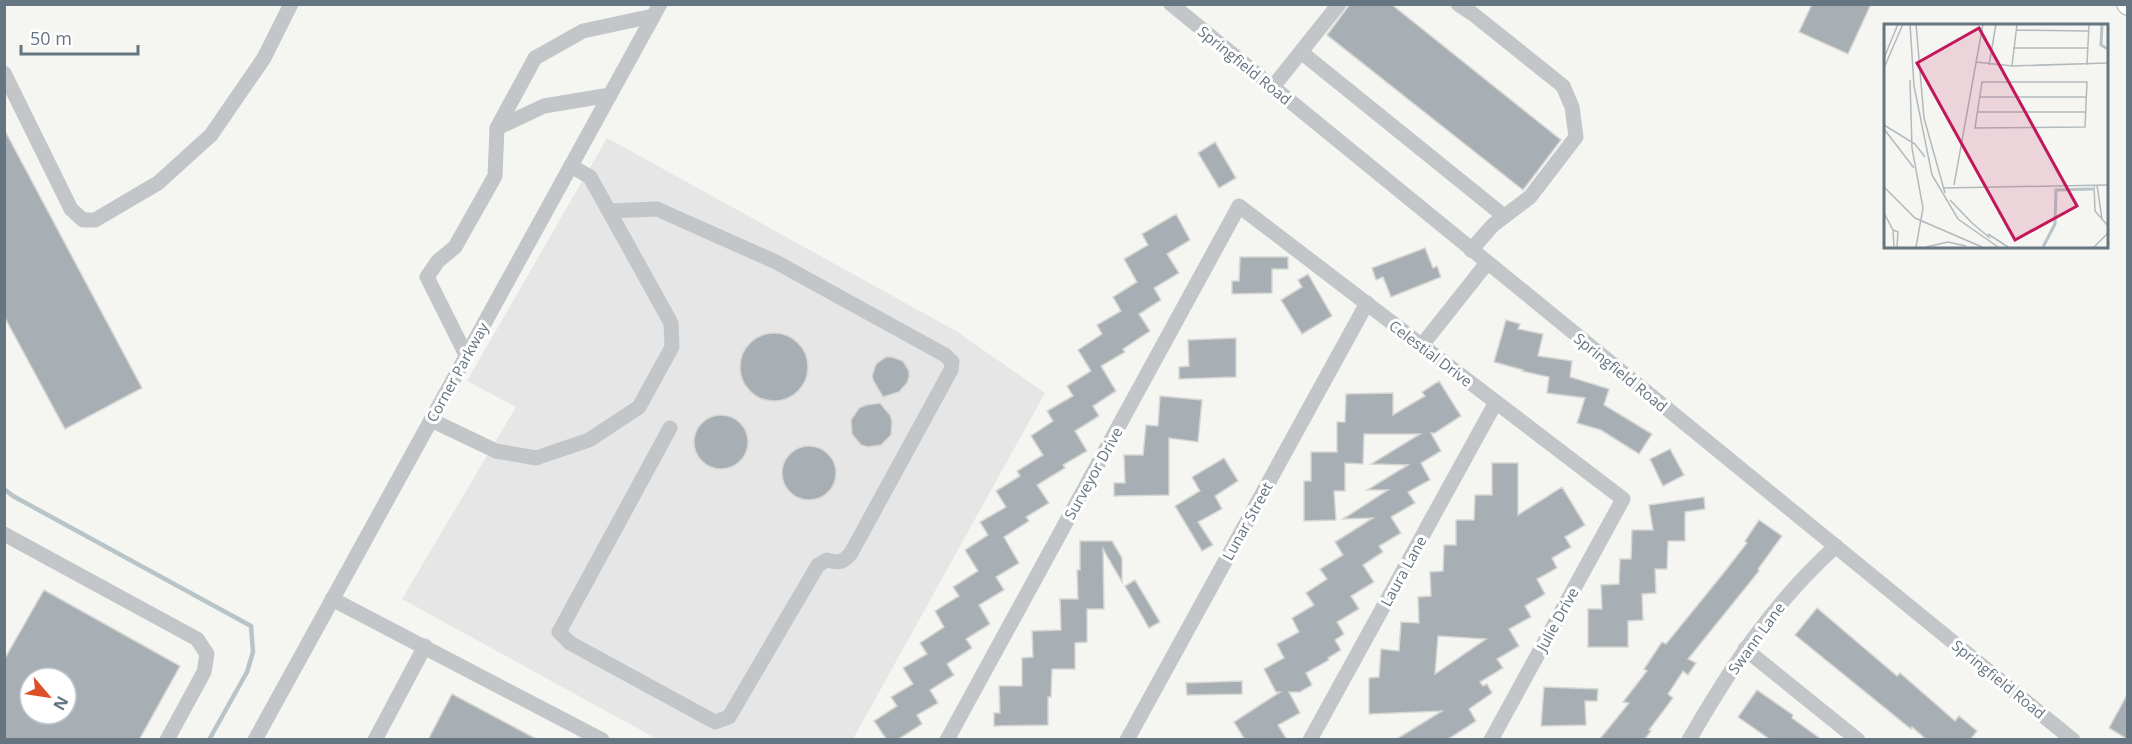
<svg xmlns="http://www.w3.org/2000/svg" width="2132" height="744" viewBox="0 0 2132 744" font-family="'Open Sans',sans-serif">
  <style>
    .built { fill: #e5e6e5 }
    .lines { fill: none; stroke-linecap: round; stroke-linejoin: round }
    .stream { stroke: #b8c4c7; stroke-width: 4.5 }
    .building { fill: #a7afb4; stroke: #d6d6d4; stroke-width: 1.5; fill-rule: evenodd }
    .major-casing { stroke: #b6b9bd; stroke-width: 22 }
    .minor { stroke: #c3c6c9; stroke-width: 15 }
    .major { stroke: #fff; stroke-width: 20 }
    .labels { text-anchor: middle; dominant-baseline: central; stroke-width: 6; stroke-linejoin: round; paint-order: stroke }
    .street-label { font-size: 15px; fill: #657582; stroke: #fff }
    .inset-river { fill: none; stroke: #b8c4c7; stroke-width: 3 }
    .inset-road { fill: none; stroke: #b2babe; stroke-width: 1.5 }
    .view { fill: #c2185b; fill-opacity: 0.15; stroke: #c2185b; stroke-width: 3 }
    .inset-edge { fill: none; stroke: #657582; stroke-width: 3 }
  </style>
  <rect width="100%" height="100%" fill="#f5f5f1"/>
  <path class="built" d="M607,138l349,193 89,62 -192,346h-196l-255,-140 114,-192 -49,-26z"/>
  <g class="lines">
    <path class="stream" d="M4,489l9,7 238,130 2,26 -6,20 -38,68"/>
  </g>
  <g class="building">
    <path d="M1350,4h41l170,136 -38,50 -196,-155z"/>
    <path d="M1812,4h59l-23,50 -49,-22z"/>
    <path d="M4,129l138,259 -77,41 -61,-113z"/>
    <path d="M1215,142l21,36 -17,10 -21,-35z"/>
    <path d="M1176,214l14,26 -23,14 12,19 -25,15 7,12 -22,14 11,17 -27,18 2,3 -24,14 15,25 -23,15 6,10 -24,15 12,20 -24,14 2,3 -28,17 12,18 -23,14 3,4 -25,16 15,26 -23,14 8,13 -25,15 11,19 -24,15 6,9 -25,16 7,11 -24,15 8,13 -21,12 5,9 -25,16h-10l-13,-19 23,-15 -6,-9 22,-13 -10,-16 24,-14 -7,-11 24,-16 -9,-16 24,-15 -6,-9 25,-16 -13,-21 23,-15 -8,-13 26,-15 -10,-16 24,-15 -3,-5 26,-16 -12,-19 22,-15 -6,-10 26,-15 -6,-10 24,-15 -13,-21 24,-16 -5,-9 24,-14 -8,-14 24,-15 -13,-23 24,-14 -6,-11z"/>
    <path d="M1425,248l8,20 4,-2 4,11 -50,20 -8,-20 -7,3 -4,-12z"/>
    <path d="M1240,257h48v12h-16v24l-40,1v-13h7z"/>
    <path d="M1308,274l24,42 -30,18 -21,-34 21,-13 -4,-7z"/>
    <path d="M1506,320l14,4 -2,5 25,5 -5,22 34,5 -2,16 39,12 -5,16 48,29 -13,20 -38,-24 -24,-7 8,-25 -38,-5 2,-16 -27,-6 1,-1 -29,-8z"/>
    <circle cx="774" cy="367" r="34"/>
    <path d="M1236,338v39l-57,2v-12l10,-1 -1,-26z"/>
    <path d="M886,357h6l11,4 6,10v6l-2,6 -8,9 -16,5 -9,-15 -2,-6 4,-12z"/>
    <path d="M1439,381l22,35 -26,17h-4l10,18 -20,12 9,17 -22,12 7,11 -24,14 10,16 -22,13 4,6 -20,13 11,17 -23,14 8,13 -22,13 7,12 -9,6 6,10 -13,8 1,2 -23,13 6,12 -12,7h-11l11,21 -22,12 9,15h-42l-11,-18 46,-30h-4l-12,-23 20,-11 -7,-14 22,-12 -7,-14 22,-13 -8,-12 21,-14 -7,-10 23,-14 -8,-13 38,-24 -30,1 45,-29h-21l41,-25 -37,-1 49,-30h-56l-1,30 -18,-1v28h-11l2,29 -32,1v-40h7v-29h26v-30h8l1,-28 47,-1v22l32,-19 -3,-4z"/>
    <path d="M1160,396l42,4 -4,42 -29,-4v57l-55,1v-13h11l-1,-28h19l3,-30 12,1z"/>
    <path d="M880,403l10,12 2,6 -1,14 -10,10 -13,2 -7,-2 -9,-11 -1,-14 8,-12 7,-3z"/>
    <circle cx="721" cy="442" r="27"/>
    <circle cx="809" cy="473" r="27"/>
    <path d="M1670,449l14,26 -21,11 -13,-27z"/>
    <path d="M1224,458l14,23 -23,15 7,13 -24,13 15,23 -11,6 -27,-45 25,-15 -8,-14z"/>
    <path d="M1492,463h26v52l44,-28 23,38 -20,12 6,10 -19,11 5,10 -20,11 8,15 -20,12 6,11 -22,12 10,17 -22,13 6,9 -23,14 3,4 4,-2 5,9 -23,16 7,12 -29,19h-52l47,-29 -73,3v-36l10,-1 2,-28 18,2 2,-29 18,1 -1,-26 13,-1 -1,-24 13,-1 1,-26h12v-25h18l1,-25h17zM1438,636l48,3 -51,35z"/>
    <path d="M1704,497l1,12 -20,3v29h-17l-1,28h-12l1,24 -14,1 1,26 -15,1v26h-40v-38h14l-1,-24 18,-1 1,-25h11l1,-29h21l-4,-25z"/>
    <path d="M1759,520l23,16 -24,33 1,2 -71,88 8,4 -8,12 -5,-4 -15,23 5,4 -24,32 2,1 -7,9h-45l30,-37 -6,-1 24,-31 -3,-2 18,-27 4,2 56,-69 25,-32 -2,-2z"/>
    <path d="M1080,541h32l10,17v24l-19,-33 1,60h-17v33l-12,1v26h-23l-1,28h-3v28l-54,1v-13h6l-1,-27h23v-28l11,-1 -1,-26 29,-1 -1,-31h18l-1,-29h3z"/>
    <path d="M1135,580l25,42 -11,6 -24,-42z"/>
    <path d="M44,590l136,76 -41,74h-135v-80zM30,678h36v36h-36z"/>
    <path d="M1817,608l80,68 3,-3 55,48 4,-5 18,15 -7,9h-43l-15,-13 -1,2 -116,-94z"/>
    <path d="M1242,681v13l-55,1 -1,-12z"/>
    <path d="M1544,687l54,2 -1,12h-12l1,24 -45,1z"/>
    <path d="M1757,690l36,25 -1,3 30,22h-51l-33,-23z"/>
    <path d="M452,694l86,46h-110z"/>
    <path d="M2127,695v44l-18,-11z"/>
  </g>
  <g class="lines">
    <g class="major-casing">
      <path id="major" d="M2127,4l1,1"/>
    </g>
    <g class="minor">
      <path d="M1171,4l902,736"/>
      <path d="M1458,4l15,10 90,72 9,21 4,30 -46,60 -37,28 -22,25"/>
      <path d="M1301,52l203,164"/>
      <path d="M4,73l67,136 12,11h12l63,-37 53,-48 53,-77 27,-54"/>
      <path d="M1272,88l67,-84"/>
      <path d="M497,128l47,-22 66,-11"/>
      <path d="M609,211l48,-2 119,53 169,93 7,7 -1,8 -100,183c-8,10 -12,10 -24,7l-9,5 -89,152 -14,5 -145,-79 -11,-11 111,-204"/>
      <path d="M1422,345l65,-82"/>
      <path d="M466,355l-39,-78 11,-16 17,-14 40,-71 2,-48 38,-70 48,-27 70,-15"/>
      <path d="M431,420l65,31 40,7 53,-18 50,-33 33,-60 -1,-24 -81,-146 -19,-11"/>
      <path d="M4,534l193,105 10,15 -3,18 -37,68"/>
      <path d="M332,599l270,141"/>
      <path d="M1745,649l113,91"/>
      <path d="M255,740l405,-736"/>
      <path d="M375,740l50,-94"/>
      <path d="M947,740l292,-534 384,293 -132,241"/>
      <path d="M1127,740l240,-437"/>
      <path d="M1310,740l186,-338"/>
      <path d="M1689,740c42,-73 84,-137 147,-194"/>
    </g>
    <use href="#major" class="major"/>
  </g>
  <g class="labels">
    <g class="street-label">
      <text transform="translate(1245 65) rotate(39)">Springfield Road</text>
      <text transform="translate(1431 353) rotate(37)">Celestial Drive</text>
      <text transform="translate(457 372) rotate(-61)">Corner Parkway</text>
      <text transform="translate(1621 372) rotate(39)">Springfield Road</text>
      <text transform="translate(1093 473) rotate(-61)">Surveyor Drive</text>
      <text transform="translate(1247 521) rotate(-61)">Lunar Street</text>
      <text transform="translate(1403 571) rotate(-61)">Laura Lane</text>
      <text transform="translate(1557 619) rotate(-61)">Julie Drive</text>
      <text transform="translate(1756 638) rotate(-54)">Swann Lane</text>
      <text transform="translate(1999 679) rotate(39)">Springfield Road</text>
    </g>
  </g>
  <g transform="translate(1884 24)">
    <rect width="224" height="224" fill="#f5f5f1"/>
    <path class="inset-river" d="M218,0l-1,21 7,4M159,223l12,-23 1,-34 37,-1"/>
    <path class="inset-road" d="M26,0l4,62 18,89 26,44 40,28M32,0l8,94 21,75M132,6l72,1M129,24h75M0,34l14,-34M92,38l36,4 96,-3M105,41l7,-41M203,41l2,-41M128,42l5,-42M0,44l19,-44M26,56l2,68 11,60 -7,39M98,58h105l-2,45 -110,1zM96,73h107M93,88h109M0,101l31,19 10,13M0,105l30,39M70,161l29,-161M210,161l1,26 13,15M213,161l5,34M0,163l31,31 67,29M59,164l165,-3M66,176l23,24M0,189l9,17 1,17M88,199l18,15M9,206l5,2 -1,15M104,210l20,13M42,223l22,-5 18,4M210,223l14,-14"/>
    <path class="view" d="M95,4l98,178 -62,34 -98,-177z"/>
    <rect width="224" height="224" class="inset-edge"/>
  </g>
  <rect width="2132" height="744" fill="none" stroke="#657582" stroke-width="12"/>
  <g transform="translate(48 696) rotate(119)"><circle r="28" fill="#ffffff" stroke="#c1c8cd" stroke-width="1.5"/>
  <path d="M0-4.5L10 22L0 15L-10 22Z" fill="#de4e28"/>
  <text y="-9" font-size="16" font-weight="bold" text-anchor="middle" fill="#657582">N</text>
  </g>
  <path d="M21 45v9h117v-9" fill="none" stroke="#657582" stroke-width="3"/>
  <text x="30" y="45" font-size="18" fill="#657582" stroke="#ffffff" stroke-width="4.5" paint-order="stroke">50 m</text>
</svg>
